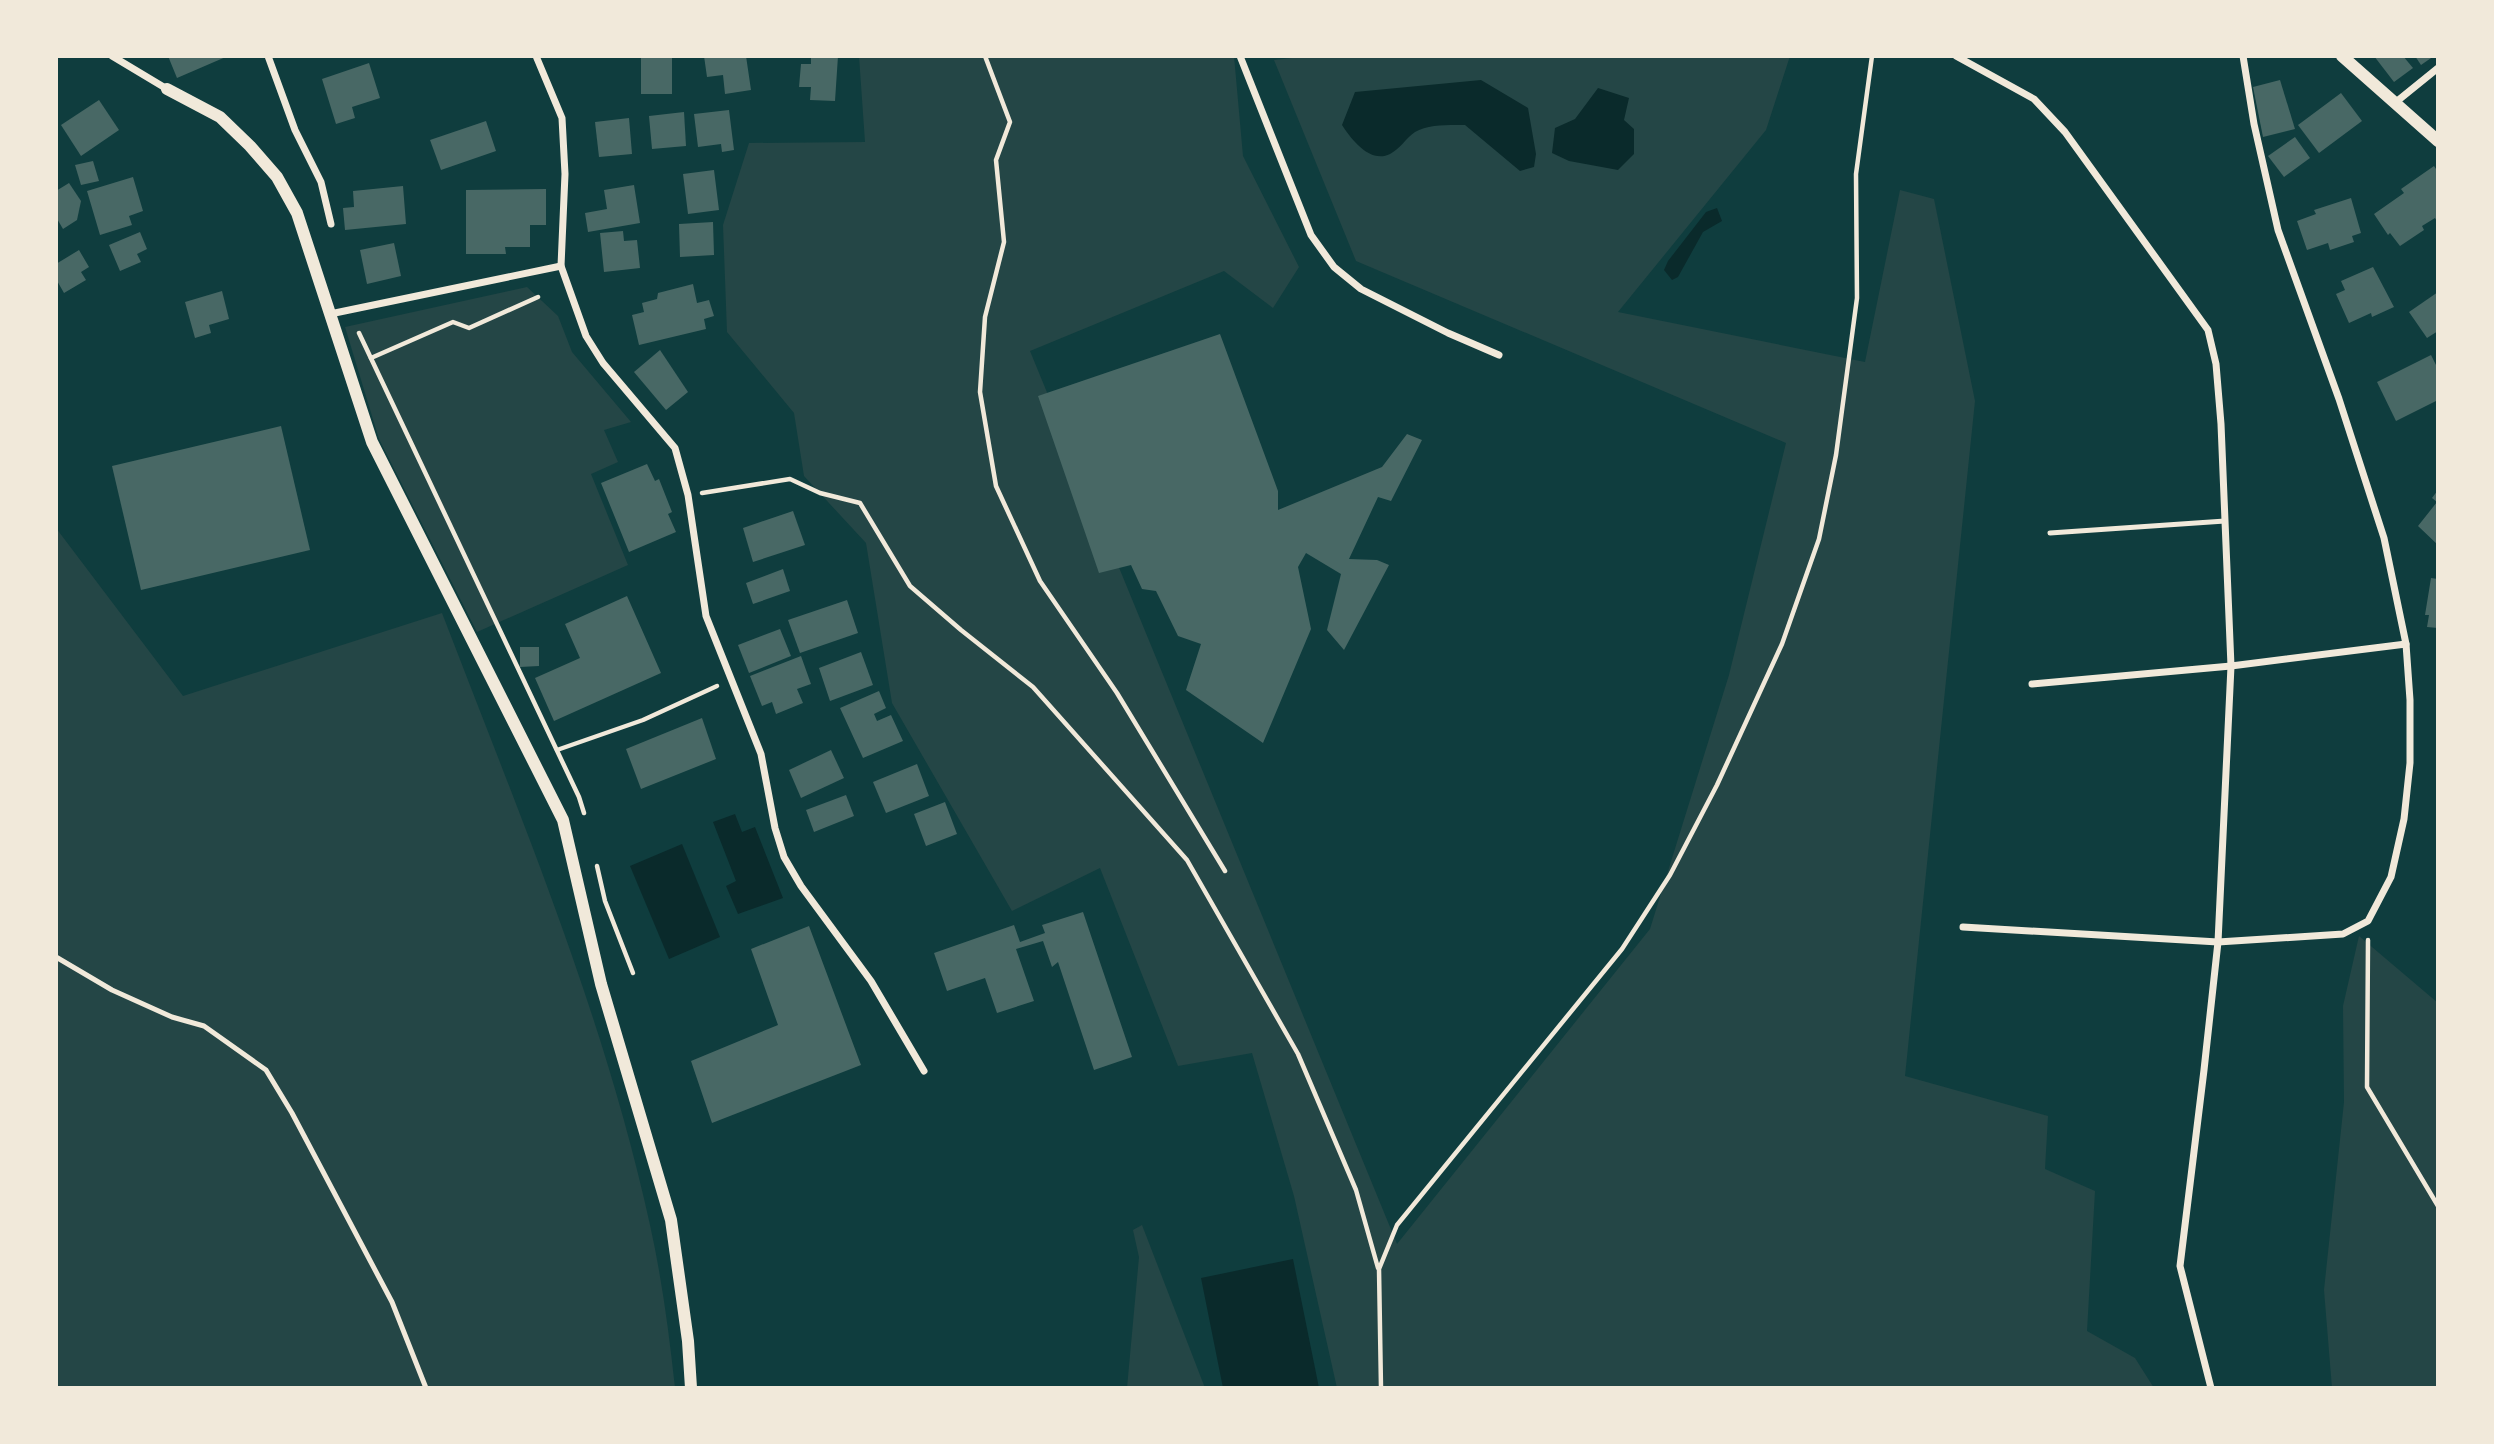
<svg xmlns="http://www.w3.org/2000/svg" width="2494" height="1444" viewBox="0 0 2494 1444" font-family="Mulish,sans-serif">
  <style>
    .green { fill: #244646 }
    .water { fill: #0a2a2b }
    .building { fill: #486865 }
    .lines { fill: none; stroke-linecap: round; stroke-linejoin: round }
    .path { stroke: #f1e9da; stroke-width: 4.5 }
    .service { stroke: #f1e9da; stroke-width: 5 }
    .minor { stroke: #f1e9da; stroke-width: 7 }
    .tertiary { stroke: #f1e9da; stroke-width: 12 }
  </style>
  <rect width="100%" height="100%" fill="#0f3d3e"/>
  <g class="green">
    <path d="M859,56h375l9,100 56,111 -26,41 -49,-37 -194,80 367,893 253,-315 79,-254 57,-232 -430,-182 -82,-201 36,-4h480l-24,74 -148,182 247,50 35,-172 34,9 41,202 -70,675 143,40 -3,53 50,22 -8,140 48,27 19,30h-817l-43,-192 -42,-143 -74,13 -78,-198 -88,43 -120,-208 -26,-160 -62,-67 -10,-63 -67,-81 -4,-107 26,-82 116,-1z"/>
    <path d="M527,287l31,29 14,36 59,70 -27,8 14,32 -27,12 37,91 -151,67 -98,-193 -34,-112z"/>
    <path d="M56,528l127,168 259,-83c77,201 162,401 208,612 12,54 19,108 25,163h-619z"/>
    <path d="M2359,936l79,67v385h-106l-8,-98 20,-188 -1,-96z"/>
    <path d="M1142,1225l63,163h-78l12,-131 -6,-27z"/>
  </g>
  <g class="water">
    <path d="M1481,80l47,28 8,46 -2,13 -14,4 -55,-46c-14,0 -37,-1 -50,7 -9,6 -15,17 -25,22 -20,10 -39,-15 -48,-29l13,-33z"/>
    <path d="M1598,88l31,10 -5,22 10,9v25l-16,16 -49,-9 -17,-8 3,-25 20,-9z"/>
    <path d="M1717,208l5,13 -19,11 -25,45 -6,3 -8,-10 4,-9 38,-49z"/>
    <path d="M735,814l7,18 13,-5 28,71 -45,16 -12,-28 10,-5 -23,-59z"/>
    <path d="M682,844l38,93 -51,22 -39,-93z"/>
    <path d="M1293,1259l26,129h-96l-22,-110z"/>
  </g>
  <g class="building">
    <path d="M168,56h60l-51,22z"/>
    <rect x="641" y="56" width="31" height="38"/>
    <path d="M704,56h42l5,34 -26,4 -2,-19 -16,2z"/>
    <path d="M811,56h27l-3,45 -25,-1 1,-13h-12l2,-23h10z"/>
    <path d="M2374,56h29l10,12 -19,14z"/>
    <path d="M2415,56h19l-13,9z"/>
    <path d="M369,63l11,35 -28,9 3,11 -19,6 -14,-45z"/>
    <path d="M2280,80l15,49 -32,8 -10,-50z"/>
    <path d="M2341,93l21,28 -43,32 -21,-28z"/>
    <path d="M99,100l20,30 -38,26 -20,-31z"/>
    <path d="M729,110l5,40 -12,2 -1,-8 -23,3 -4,-33z"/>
    <path d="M684,112l2,34 -34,3 -3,-33z"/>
    <path d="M629,118l3,36 -33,3 -4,-35z"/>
    <path d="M486,121l10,30 -55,19 -11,-30z"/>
    <path d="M2295,137l15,21 -26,19 -16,-21z"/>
    <path d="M93,161l6,20 -18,4 -6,-20z"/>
    <path d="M2434,166l4,6v51l-3,-5 -13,8 2,4 -24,16 -10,-13 -2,2 -14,-21 30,-21 -3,-4z"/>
    <path d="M714,170l5,40 -31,4 -5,-40z"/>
    <path d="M133,177l10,34 -14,5 3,9 -32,10 -13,-44z"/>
    <path d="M69,183l12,18 -4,19 -14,9 -7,-12v-26z"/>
    <path d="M634,185l6,38 -52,9 -3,-19 22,-4 -3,-19z"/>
    <path d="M403,186l3,38 -61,6 -2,-22 11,-1 -1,-16z"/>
    <path d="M546,189v36h-16v22h-25l1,7h-40v-64z"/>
    <path d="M2351,198l10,35 -9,3 2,6 -24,8 -2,-7 -21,7 -10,-29 19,-7 -2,-4z"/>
    <path d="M713,222l1,33 -34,2 -1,-33z"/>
    <path d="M623,231l1,10 13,-1 3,28 -36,4 -4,-39z"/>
    <path d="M140,232l7,17 -10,5 4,8 -21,9 -11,-26z"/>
    <path d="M394,243l7,33 -34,8 -7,-34z"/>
    <path d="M79,250l10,17 -8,5 5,8 -22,13 -8,-14v-15z"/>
    <path d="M2373,267l21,40 -22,10 -1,-4 -22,10 -13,-29 9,-4 -4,-9z"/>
    <path d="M693,284l4,19 12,-3 5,16 -10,3 2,10 -67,16 -7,-30 12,-3 -2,-9 15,-4 1,-6z"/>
    <path d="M222,291l7,28 -20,6 2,8 -16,5 -10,-36z"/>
    <path d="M2438,292v39l-11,7 -18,-26z"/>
    <path d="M1220,334l58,157v19l104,-43 25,-33 15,6 -31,61 -13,-4 -29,62 28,1 12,5 -45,85 -17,-20 14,-56 -35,-21 -8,14 13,62 -48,114 -77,-53 15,-46 -23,-8 -22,-45 -14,-2 -11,-24 -32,8 -61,-177z"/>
    <path d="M660,350l28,42 -22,18 -32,-38z"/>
    <path d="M2431,355l7,14v31l-42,21 -19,-39z"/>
    <path d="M281,426l29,124 -169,40 -29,-124z"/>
    <path d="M647,464l8,17 4,-2 13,33 -4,2 8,18 -47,20 -28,-69z"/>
    <path d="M2438,490v55l-20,-19 19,-24 -5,-4z"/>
    <path d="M793,511l12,34 -52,17 -10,-34z"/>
    <path d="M783,569l7,22 -37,13 -7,-21z"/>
    <path d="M2431,578l7,1v49l-11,-1 2,-12h-4z"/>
    <path d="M627,596l34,77 -107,48 -19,-43 45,-20 -15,-34z"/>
    <path d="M847,600l11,33 -58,20 -12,-33z"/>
    <path d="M780,629l11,27 -42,17 -11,-28z"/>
    <path d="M520,647h19v19l-19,1z"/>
    <path d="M861,652l12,33 -43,16 -11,-33z"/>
    <path d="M801,656l10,28 -14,5 6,14 -27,11 -4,-12 -10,4 -12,-30z"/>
    <path d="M879,691l7,17 -12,6 3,7 14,-6 12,26 -40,17 -23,-50z"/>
    <path d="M702,718l14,41 -75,30 -15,-40z"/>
    <path d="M831,750l13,28 -43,20 -12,-28z"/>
    <path d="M917,764l12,32 -43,17 -13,-31z"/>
    <path d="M846,795l8,21 -40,16 -8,-22z"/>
    <path d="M945,802l12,32 -31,12 -12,-32z"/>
    <path d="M1083,912l49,145 -38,13 -36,-108 -6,5 -9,-26 -27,8 18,52 -37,12 -12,-35 -38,13 -13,-38 80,-28 6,17 25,-9 -3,-8z"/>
    <path d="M809,926l52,139 -149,58 -21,-62 87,-36 -27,-76z"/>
  </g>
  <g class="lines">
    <g class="path">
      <path d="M985,56l25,66 -14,38 8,82 -19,75 -5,75 16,94 44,95 77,112 108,178"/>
      <path d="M359,333l220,464 5,16"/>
      <path d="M371,358l82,-36 16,6 69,-31"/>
      <path d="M702,493l88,-14 30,14 40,10 50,83 51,44 72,57 154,173 111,194 58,136 22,78"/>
      <path d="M557,750l86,-30 74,-34"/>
      <path d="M597,866l8,35 28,72"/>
      <path d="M2368,940l-1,147 71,119"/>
      <path d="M1381,1388l-2,-119 18,-44 225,-276 48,-74 47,-90 65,-141 37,-105 17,-84 21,-157 -1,-124 16,-118"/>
    </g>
    <g class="service">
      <path d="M2050,533l175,-12"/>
      <path d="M56,957l56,33 60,27 32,9 62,44 26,43 100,189 34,86"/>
    </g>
    <g class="minor">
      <path d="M112,56l55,33"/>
      <path d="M268,56l27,74 26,52 10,42"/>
      <path d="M536,56l26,62 3,56 -4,92 25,70 17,27 72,85 13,47 18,121 55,138 14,74 9,29 17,29 70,95 53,90"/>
      <path d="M1240,56l71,179 23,32 27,22 87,44 51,22"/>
      <path d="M1956,56l78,43 31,33 143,198 8,34 5,60 10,242 -13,276 -14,128 -24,196 31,122"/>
      <path d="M2396,102l42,-34"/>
      <path d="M330,314l231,-48"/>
      <path d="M2032,684l199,-18 175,-22"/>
      <path d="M1963,927l255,15 125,-8 25,-13 23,-44 13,-58 6,-56v-63l-4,-56 -22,-106 -45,-139 -61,-169 -24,-106 -11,-68"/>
    </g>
    <g class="tertiary">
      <path d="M2342,56l96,85"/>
      <path d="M167,89l53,28 30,29 27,31 20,36 75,229 191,378 38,164 70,236 17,121 3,47"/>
    </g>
  </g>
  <rect width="2494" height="1444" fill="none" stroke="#f1e9da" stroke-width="116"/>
</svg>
